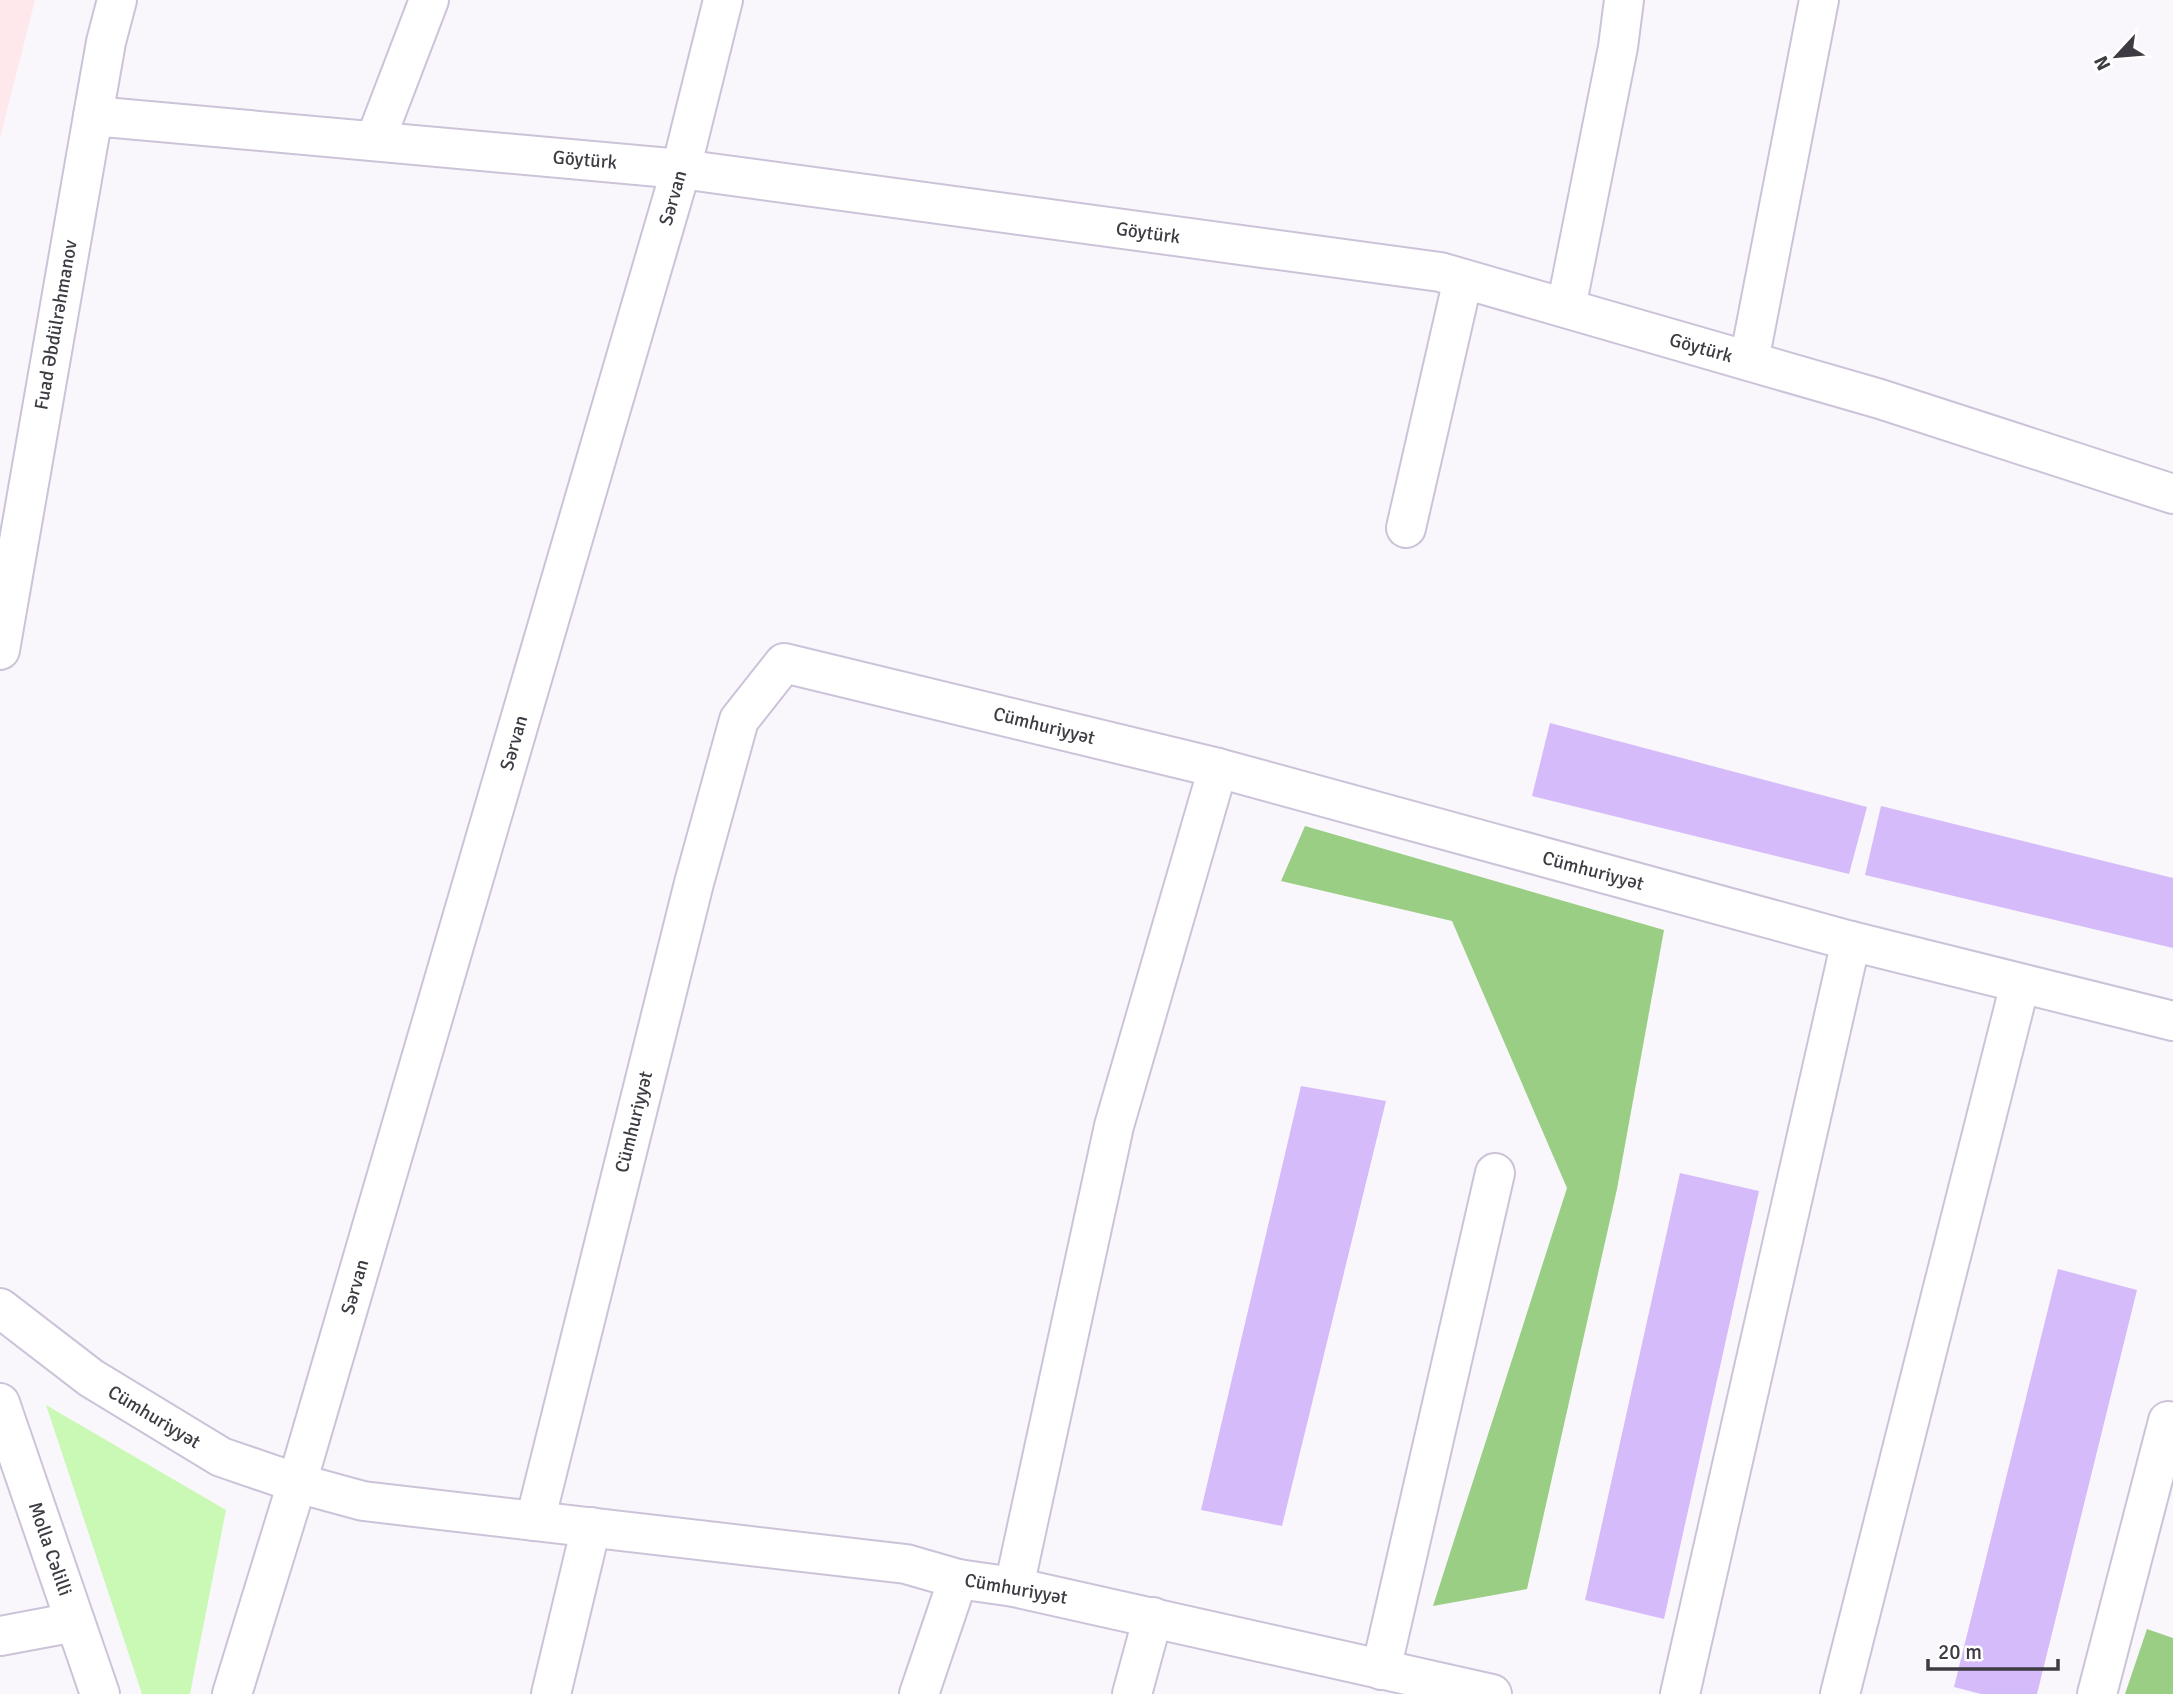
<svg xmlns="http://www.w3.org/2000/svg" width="2173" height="1694" viewBox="0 0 2173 1694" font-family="Signika,sans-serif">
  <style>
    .commercial { fill: #fee8eb }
    .green { fill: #caf9b6 }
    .forest { fill: #9ace84 }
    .building { fill: #d5bbfa }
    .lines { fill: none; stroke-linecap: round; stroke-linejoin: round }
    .minor-casing { stroke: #ccc3d9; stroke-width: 42 }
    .tertiary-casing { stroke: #ccc3d9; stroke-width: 42 }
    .secondary-casing { stroke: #ccc3d9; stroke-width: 42 }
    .minor { stroke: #fff; stroke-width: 38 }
    .tertiary { stroke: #fff; stroke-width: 38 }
    .secondary { stroke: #fff; stroke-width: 38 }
    .labels { text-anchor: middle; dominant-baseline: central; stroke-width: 5; stroke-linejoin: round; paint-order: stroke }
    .street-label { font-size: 19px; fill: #3e3b43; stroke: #fff }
  </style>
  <rect width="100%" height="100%" fill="#f9f7fc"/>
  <path class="commercial" d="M0,0h35l-35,138z"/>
  <path class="green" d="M46,1405l180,105 -36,184h-48z"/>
  <g class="forest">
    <path d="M1305,826l359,104 -47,259 -90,400 -94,17 134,-418 -115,-267 -171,-40z"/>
    <path d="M2147,1629l26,9v56h-48z"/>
  </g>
  <g class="building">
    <path d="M1550,723l317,84 -18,67 -317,-78z"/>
    <path d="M1881,806l292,72v70l-308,-73z"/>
    <path d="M1301,1086l85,15 -104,425 -81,-16z"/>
    <path d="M1680,1173l79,18 -95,428 -79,-19z"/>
    <path d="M2058,1269l79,21 -100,404h-56l-27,-7z"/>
  </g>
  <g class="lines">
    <g class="minor-casing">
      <g id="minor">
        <path d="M723,0l-42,169 -384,1314 66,18 543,63 52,15 56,8 478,107"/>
        <path d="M93,116l13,-74 11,-42"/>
        <path d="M375,141l54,-141"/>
        <path d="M1566,308l52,-261 6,-47"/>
        <path d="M1749,361l70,-361"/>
        <path d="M1406,528l57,-249"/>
        <path d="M535,1521l159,-638 45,-163 45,-57 434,105 633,173 322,80"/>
        <path d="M1014,1587l100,-461 104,-358"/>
        <path d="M0,1636l75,-14"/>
        <path d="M1381,1670l114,-497"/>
        <path d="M551,1694l40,-167"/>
        <path d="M919,1694l39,-115"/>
        <path d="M1132,1694l21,-77"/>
        <path d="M1680,1694l171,-753"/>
        <path d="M1840,1694l180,-710"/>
        <path d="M2097,1694l71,-273"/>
      </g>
    </g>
    <g class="tertiary-casing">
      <g id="tertiary">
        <path d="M0,1308l91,70 130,79 76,26 -65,211"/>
        <path d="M0,1403l100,291"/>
      </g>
    </g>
    <g class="secondary-casing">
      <path id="secondary" d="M0,650l93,-534 588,53 759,103 440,127 293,95"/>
    </g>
    <use href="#minor" class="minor"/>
    <use href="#tertiary" class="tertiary"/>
    <use href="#secondary" class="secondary"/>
  </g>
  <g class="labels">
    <g class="street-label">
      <text transform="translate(585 160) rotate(5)">Göytürk</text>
      <text transform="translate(673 198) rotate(-74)">Sərvan</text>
      <text transform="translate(1148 233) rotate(8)">Göytürk</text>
      <text transform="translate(56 325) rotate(-80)">Fuad Əbdülrəhmanov</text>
      <text transform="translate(1701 348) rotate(16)">Göytürk</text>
      <text transform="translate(1044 726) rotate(14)">Cümhuriyyət</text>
      <text transform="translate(514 743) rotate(-74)">Sərvan</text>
      <text transform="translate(1593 871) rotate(15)">Cümhuriyyət</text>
      <text transform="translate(634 1122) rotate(-76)">Cümhuriyyət</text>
      <text transform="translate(355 1287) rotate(-74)">Sərvan</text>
      <text transform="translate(154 1417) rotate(31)">Cümhuriyyət</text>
      <text transform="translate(50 1549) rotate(71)">Molla Cəlilli</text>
      <text transform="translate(1016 1589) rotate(10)">Cümhuriyyət</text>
    </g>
  </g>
  <g transform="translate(2117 56) rotate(244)" stroke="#ffffff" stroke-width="5" paint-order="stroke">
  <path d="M0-5L12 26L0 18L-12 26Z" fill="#3e3b43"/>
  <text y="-10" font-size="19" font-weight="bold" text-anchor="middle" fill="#3e3b43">N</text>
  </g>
  <path d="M1928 1659v10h130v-10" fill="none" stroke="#3e3b43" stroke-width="3.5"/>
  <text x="1938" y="1659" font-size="21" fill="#3e3b43" stroke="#ffffff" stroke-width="5" paint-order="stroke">20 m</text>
</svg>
